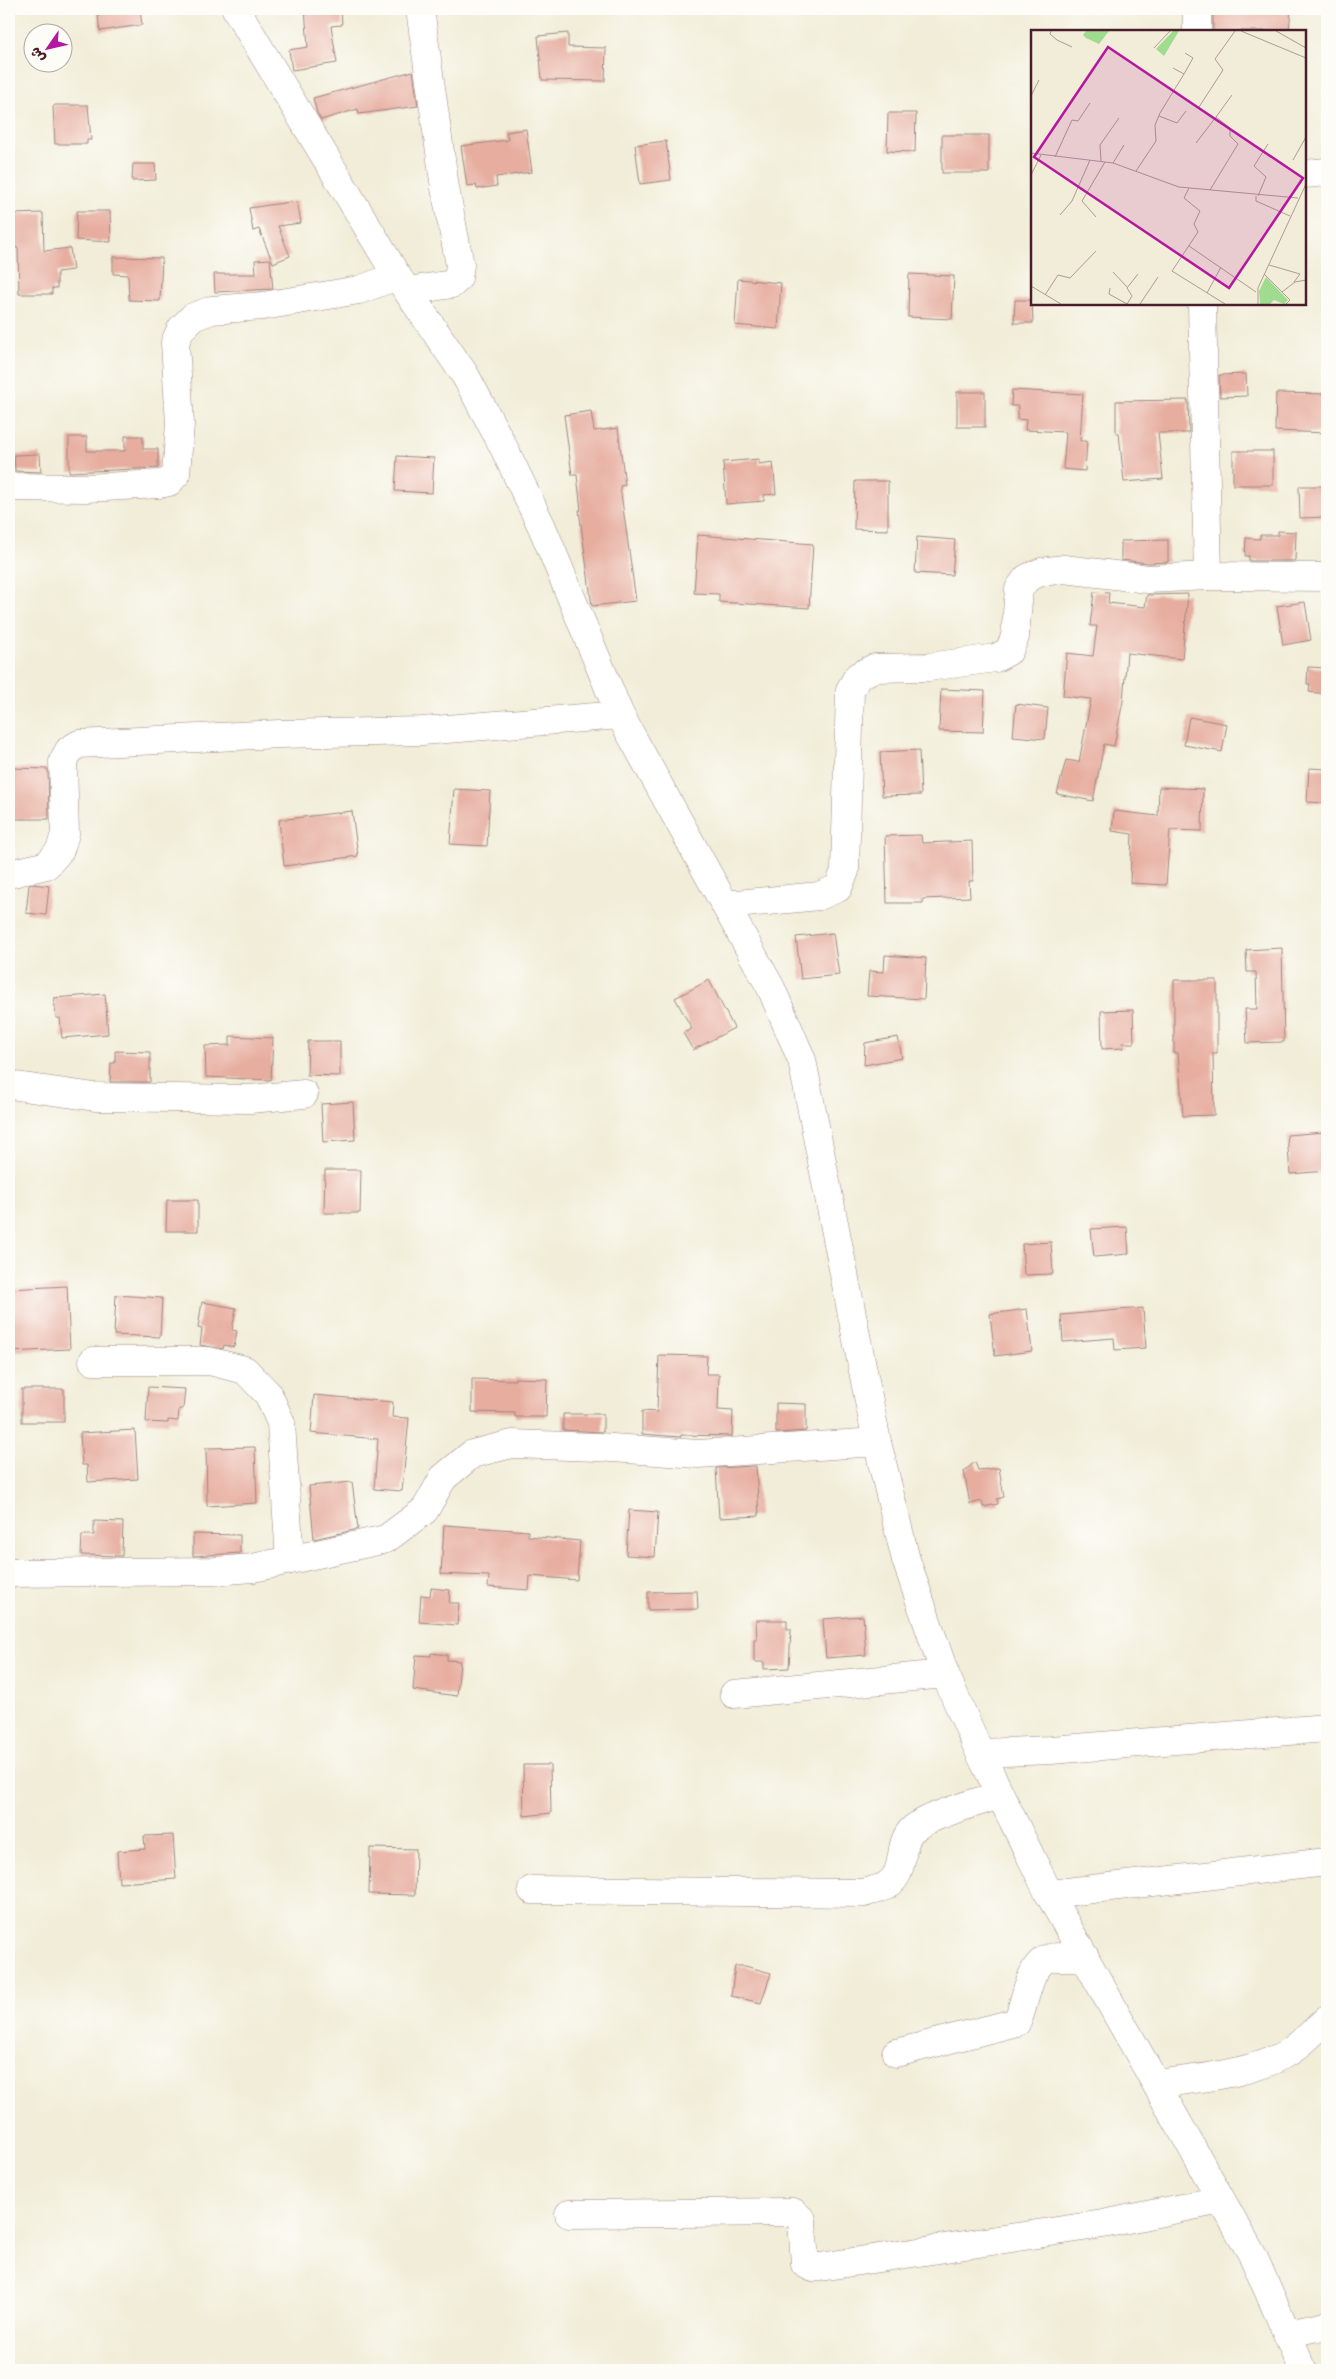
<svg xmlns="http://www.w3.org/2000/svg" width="1336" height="2379" viewBox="0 0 1336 2379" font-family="Mali,'Playpen Sans Arabic',sans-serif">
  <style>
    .building { fill: #e7aea0 }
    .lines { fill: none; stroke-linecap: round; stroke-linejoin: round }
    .minor-casing { stroke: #9e8682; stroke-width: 29 }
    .minor { stroke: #fff; stroke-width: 28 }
    .inset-road { fill: none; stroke: #ae9b93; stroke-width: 1 }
    .view { fill: #b5179e; fill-opacity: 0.15; stroke: #b5179e; stroke-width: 2.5 }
    .inset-edge { fill: none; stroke: #4a1f2b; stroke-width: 2.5 }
  </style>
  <rect width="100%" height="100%" fill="#fdfcf7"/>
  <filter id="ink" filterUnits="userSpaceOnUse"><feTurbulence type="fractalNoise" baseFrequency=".02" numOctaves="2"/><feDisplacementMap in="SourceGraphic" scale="10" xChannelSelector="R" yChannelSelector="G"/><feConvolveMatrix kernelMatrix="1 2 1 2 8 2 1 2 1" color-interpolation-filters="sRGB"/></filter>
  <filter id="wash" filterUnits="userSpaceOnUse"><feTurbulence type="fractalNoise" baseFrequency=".0096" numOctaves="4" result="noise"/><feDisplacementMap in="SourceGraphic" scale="20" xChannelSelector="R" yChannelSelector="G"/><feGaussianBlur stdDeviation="1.12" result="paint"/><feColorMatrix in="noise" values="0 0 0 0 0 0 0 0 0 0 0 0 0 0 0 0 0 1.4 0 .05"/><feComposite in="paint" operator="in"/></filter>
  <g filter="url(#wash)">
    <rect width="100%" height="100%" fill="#f1edd8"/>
    <g id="blocks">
      <g class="building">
        <path d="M97,9h43l2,16 -42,6z"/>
        <path d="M305,9h36l1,16 -11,1 6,37 -45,7 -3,-20 19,-3z"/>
        <path d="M1213,9h78l-2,22h-76z"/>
        <path d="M568,33v14l38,1 -1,33 -63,-1 -4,-44z"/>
        <path d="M413,71l5,35 -59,8 -1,-5 -37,11 -4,-7 -4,-15z"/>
        <path d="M55,105h33l3,35h-4v4h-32l-2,-37z"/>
        <path d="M888,113h28l-1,39 -28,-1z"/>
        <path d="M526,129l6,43 -36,5 1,9 -20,3 -1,-4 -9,1 -6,-40 47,-6 -2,-8z"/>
        <rect x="942" y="135" width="47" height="38"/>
        <path d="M666,141l5,39 -31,4 -5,-39z"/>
        <path d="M133,164h22l1,16 -24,1z"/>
        <path d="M297,201l4,22 -23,3 12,30 -17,7 -14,-34 -6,2 -4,-23z"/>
        <path d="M77,211h33l1,31 -35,-2z"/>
        <path d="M43,213l1,38 26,-3 3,22 -16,2v16h-5v6h-33l-1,-46 -7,-1 2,-33z"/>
        <path d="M113,257l49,1 -2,43 -31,-1 -1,-25 -15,-1z"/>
        <path d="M270,259l3,30 -58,3 -1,-18h42l-1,-14z"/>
        <path d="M909,274l45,2 -2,43 -44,-2z"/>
        <path d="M738,279l43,4 -3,46 -43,-4z"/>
        <path d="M1015,300h17l1,23h-19z"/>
        <path d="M1246,374l1,22 -27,1 -1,-22z"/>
        <path d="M1012,390l71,4 -3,47h7l-2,30 -22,-2 3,-37 -41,-2 1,-10 -9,-1 1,-13h-7z"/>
        <rect x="957" y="392" width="28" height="35"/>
        <path d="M1276,393l51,1v39l-52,-2z"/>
        <path d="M1188,400l1,33h-31l5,46 -39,3 -5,-49h-3v-32z"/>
        <path d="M591,411l3,20 24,-3 7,57 -5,1 16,115 -44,5 -13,-96h2l-4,-35h-5l-8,-60z"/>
        <path d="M125,436h18v13h15v19l-89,4v-35h18v14h38z"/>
        <rect x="1233" y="451" width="40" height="34"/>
        <path d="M40,454l1,18 -26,-1 -1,-16z"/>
        <path d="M397,456l37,2 -2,35 -37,-2z"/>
        <path d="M759,459v5l14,-2 3,32 -12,1v6l-38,3 -3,-42z"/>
        <path d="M855,481h33v49l-34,-1z"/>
        <path d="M1299,486h28v31l-27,1z"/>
        <path d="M1278,531l18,1 -1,29h-46v-5h-4l1,-18 14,1v-4h18z"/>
        <path d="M698,535l115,9 -4,64 -90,-6v-8l-25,-1z"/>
        <path d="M917,537l38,3 -3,35 -37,-2z"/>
        <path d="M1168,540v22l-19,1 -28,-3v-19z"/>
        <path d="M1094,592l15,1 -1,10 37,4 2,-12 41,-1 -6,65 -55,-6 -4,48 -9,45 -10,-2 -11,57 -36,-7 9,-34 13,2 12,-63 -28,-3 4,-43 26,3 4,-30h-7z"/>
        <path d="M1305,602l6,38 -28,5 -6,-39z"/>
        <path d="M1308,667l19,1 -1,26 -17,-2 1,-8h-3z"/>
        <path d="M941,689l44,2 -2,41 -44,-1z"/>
        <path d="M1016,704l32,4 -3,31 -32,-3z"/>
        <path d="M1189,717l38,7 -5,28 -38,-7z"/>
        <path d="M919,750l2,45 -39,1 -2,-44z"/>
        <path d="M10,768l38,1 1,50h-40z"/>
        <path d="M1309,768l18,1v34l-20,-1z"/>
        <path d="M1159,787l44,2 -1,42 -32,-1 -4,55 -36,-2 2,-49 -20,-3 2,-20 44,5z"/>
        <path d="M454,789l36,2 -3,55 -37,-2z"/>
        <path d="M352,811l6,45 -74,10 -5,-46z"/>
        <path d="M921,835l1,8 50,-2 1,40h-4l1,16 -47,2v4h-36l-2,-67z"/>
        <path d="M33,884l16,2 -3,29 -20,-2 3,-28z"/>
        <path d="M833,933l6,42 -38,4 -5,-42z"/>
        <path d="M1282,948l2,94 -37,1 -2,-34h12l-1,-37h-9l-1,-22z"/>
        <path d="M885,955l41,3 -2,41 -57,-3 2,-25 15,1z"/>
        <path d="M709,980l25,48 -41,22 -10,-17 9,-4 -17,-31z"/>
        <path d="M1174,980h43v73h-4l1,62 -31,1 -5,-63h-4z"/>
        <path d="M105,994l3,40 -46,4 -2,-20h-4l-2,-20z"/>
        <path d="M1133,1010l1,33h-12l1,5 -21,1 -1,-38z"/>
        <path d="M230,1036l43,2 -2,42 -65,-3 -1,-31 25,-1z"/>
        <path d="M898,1037l4,21 -38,7 1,-22z"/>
        <path d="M308,1041h32v35l-33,-1z"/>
        <path d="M115,1051l35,1v30h-40l1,-19h4z"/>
        <path d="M353,1102l2,38 -32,2 -2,-38z"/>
        <path d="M1324,1132l3,39 -37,3 -3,-39z"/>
        <path d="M325,1170h36l-1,43h-36z"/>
        <path d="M167,1200h31v31h-32z"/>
        <path d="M1127,1227l2,27 -35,3 -3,-28z"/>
        <path d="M1051,1242l2,32 -29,1 -2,-31z"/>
        <path d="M67,1286l3,63 -61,3v-63z"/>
        <path d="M116,1295l46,3 -2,39 -46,-2z"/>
        <path d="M202,1302l34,6 -4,22 5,1 -3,16 -10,-2 -1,4 -23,-4 2,-16 -4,-1z"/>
        <path d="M1143,1308l3,40 -31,2 -1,-12 -51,4 -2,-27z"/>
        <path d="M1027,1309l5,42 -37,5 -5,-42z"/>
        <path d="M659,1355l48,1 -1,18h13l-1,36 15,1 -1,25 -51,-1v2l-39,-3v-23l15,1z"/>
        <path d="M515,1378l32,1 -1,38h-31v-4l-43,-1v-33l43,1z"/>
        <path d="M148,1387l37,2 -2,20h-4l-1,12 -10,-1v3l-22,-1z"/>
        <rect x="22" y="1389" width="42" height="33"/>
        <path d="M314,1395l79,7 -1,15 17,1 -7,73 -28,-2 4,-50 -67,-6z"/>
        <path d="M776,1403l30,1v27l-30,2z"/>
        <path d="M563,1414h40v18l-40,-2z"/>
        <path d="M135,1430l3,49 -50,3 -1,-17h-5l-2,-32z"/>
        <path d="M255,1447l2,56 -50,3 -1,-58z"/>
        <path d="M975,1462l3,8 21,-2 5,29 -7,2 1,5 -15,3 -1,-6 -12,3 -6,-33z"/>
        <path d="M756,1466l3,50 -40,2 -3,-50z"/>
        <path d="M352,1482l6,47 -44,10 -5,-53z"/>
        <path d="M629,1510l29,2 -3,45 -29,-2z"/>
        <path d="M94,1521l29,1 -1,34 -41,-1 1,-20h12z"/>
        <path d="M444,1525l84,6v5l52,5 -3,39 -47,-4 -1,14 -41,-3 1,-11 -48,-2z"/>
        <path d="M193,1534l47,1v18l-47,3z"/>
        <path d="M431,1588l19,2 -1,13h10l-2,22 -38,-3 2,-27 9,1z"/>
        <path d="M697,1591l1,18 -50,1v-18z"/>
        <path d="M863,1616l3,39 -40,3 -3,-39z"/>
        <path d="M756,1620h31v9h4l-2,39 -25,1v-7h-10v-23h3z"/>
        <path d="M431,1653l16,2v5l13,1 -3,35 -44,-6 3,-35 15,1z"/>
        <path d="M523,1765h27l1,48 -27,3z"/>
        <path d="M173,1835l3,44 -57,4 -2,-32 28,-2 -1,-13z"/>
        <path d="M370,1848l46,1 -1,46 -46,-1z"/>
        <path d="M735,1966h10l26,7 -10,30 -30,-7z"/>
      </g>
    </g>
  </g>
  <g filter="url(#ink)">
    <use href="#blocks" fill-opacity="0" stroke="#9e8682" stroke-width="1"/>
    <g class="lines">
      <g class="minor-casing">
        <g id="minor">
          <path d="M236,9l161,267 68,99 37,69 40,83 78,188 151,273 31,72 75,382 29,118 39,114 35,79 69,141 204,362 50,114"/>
          <path d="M1197,31v-22"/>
          <path d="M1305,174l22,-2"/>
          <path d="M408,291l44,-7 6,-6 2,-13 -15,-77 -25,-179"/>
          <path d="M1202,304l6,272"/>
          <path d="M9,487l77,1 73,-4 10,-2 7,-8 4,-50 -5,-82 6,-13 12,-12 19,-7 51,-4 96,-16 38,-14"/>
          <path d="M9,874l38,-9 13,-15 5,-16 -2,-73 6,-11 10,-6 200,-10 143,-3 198,-16"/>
          <path d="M726,905l93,-9 19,-8 7,-17 5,-181 8,-14 16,-8 54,-1 68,-9 13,-7 6,-14 4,-48 8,-11 14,-6 23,-3 84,10 60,-3 119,1"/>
          <path d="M9,1085l86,12 155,2 54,-5"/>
          <path d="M93,1361h116l36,9 23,24 13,29 9,137"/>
          <path d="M9,1573l206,-2 38,-3 133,-29 39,-29 18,-32 29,-24 40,-10 86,3 100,7 179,-12"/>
          <path d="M734,1694l211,-20"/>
          <path d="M980,1753l71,-3 276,-22"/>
          <path d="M532,1890l333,3c7,-3 16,-4 22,-8 20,-12 10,-39 24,-54 14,-15 68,-29 89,-36"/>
          <path d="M1049,1894l278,-32"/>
          <path d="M896,2053l121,-31c9,-19 11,-59 33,-64 11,-2 24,0 35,-1"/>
          <path d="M1157,2084c42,-6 96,-10 132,-32 14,-9 26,-22 38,-33"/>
          <path d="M569,2214l224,-2 9,8 3,44 8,4 290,-44 118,-24"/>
          <path d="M1288,2333l39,-8"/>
        </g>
      </g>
      <use href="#minor" class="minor"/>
    </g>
  </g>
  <g transform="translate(1031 30)">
    <rect width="275" height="275" fill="#f1edd8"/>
    <path d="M55,1h23l-10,13 -13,-6 -3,-3zM142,1h6l-15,25 -8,-7zM235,247l22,23 -4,4 -10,-4 -4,4h-10l-1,-13z" fill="#a0dc90"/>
    <path class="inset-road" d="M20,1l-1,3 7,6 15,7M210,1l65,27M245,1l30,17M123,18l16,-17M153,44l9,-16 -8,-5M0,66l8,-16M168,77l24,-37 -8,-11 20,-28M128,86l18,7 9,-12M165,113l20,-26M0,123l82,10 66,24 119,11M24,127l17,-37 6,1 12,-18M262,130l13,-23M70,131l-1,-16 19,-27M82,133l11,-18M105,141l20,-30 -1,-16 5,-12 24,-39 -11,-6M0,145l10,-20M158,158l-5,10 16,13 -6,13 4,8 -26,39 53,33M179,160l28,-46 -8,-8v-8l-14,-11 16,-22M225,166v5l34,15M227,166l8,-19 -12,-11 14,-22M29,185l12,-14 18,-41M65,187l-14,-16 23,-39M158,216l67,46M238,235l31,9 -6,8M82,242l14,15M233,244l26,26 -4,4M0,256l30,18M79,258l-1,6 18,10M251,262l13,-10 11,-2M176,263l14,-26M14,265l13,-20 12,3 26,-27M96,274l5,-8 -5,-8 11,-14M109,274l18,-27M227,274v-16l48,-104"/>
    <path class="view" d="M77,17l195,131 -74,110 -195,-131z"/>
    <rect width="275" height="275" class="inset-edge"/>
  </g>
  <rect width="1336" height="2379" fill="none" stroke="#fdfcf7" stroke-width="30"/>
  <g transform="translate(48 48) rotate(236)"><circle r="24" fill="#fdfcf7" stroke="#b5a4a5"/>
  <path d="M0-4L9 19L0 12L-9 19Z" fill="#b5179e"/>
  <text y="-8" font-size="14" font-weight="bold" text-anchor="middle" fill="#4a1f2b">ش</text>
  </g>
</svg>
